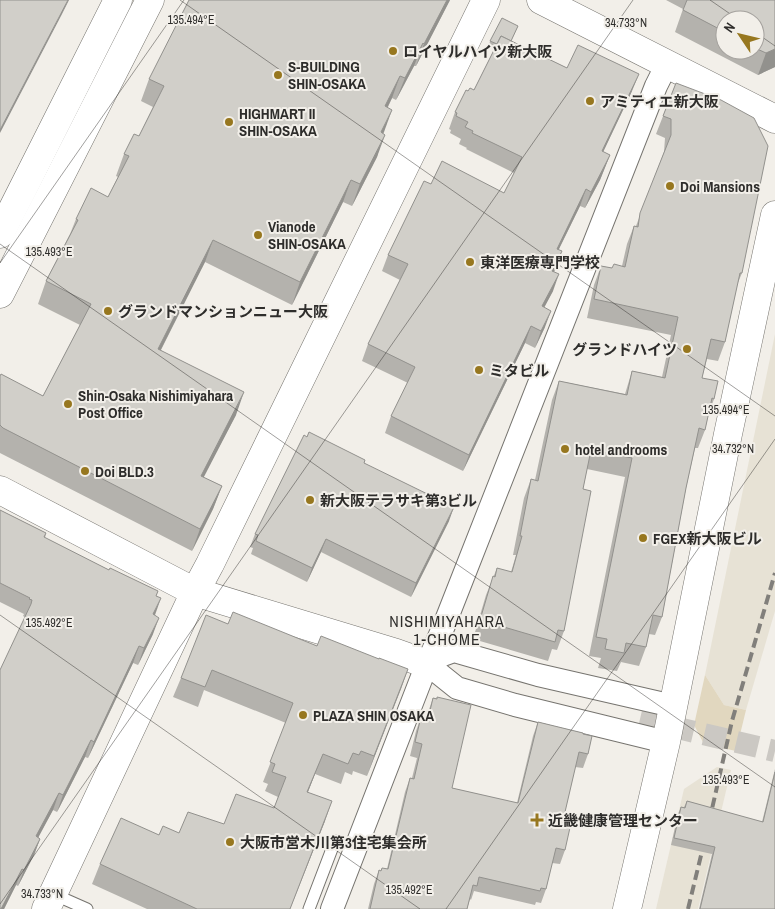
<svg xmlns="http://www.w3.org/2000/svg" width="775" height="909" viewBox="0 0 775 909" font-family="'Archivo Narrow','Noto Sans JP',sans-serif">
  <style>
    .built { fill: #e7e2d5 }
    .green { fill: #e1d7bf }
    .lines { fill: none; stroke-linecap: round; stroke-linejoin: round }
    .minor-tunnel { stroke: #cbc8c3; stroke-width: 22; stroke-dasharray: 22 11; stroke-linecap: butt }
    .service-casing { stroke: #76746f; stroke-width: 13 }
    .minor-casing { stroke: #76746f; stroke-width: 24 }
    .tertiary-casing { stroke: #76746f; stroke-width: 29 }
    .service { stroke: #fff; stroke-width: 11 }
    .minor { stroke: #fff; stroke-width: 22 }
    .tertiary { stroke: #fff; stroke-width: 28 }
    .rail { stroke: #817f7b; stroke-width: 4; stroke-dasharray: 10 5; stroke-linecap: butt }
    .wall { fill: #b4b2ad; fill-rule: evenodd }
    .shaded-wall { fill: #92918d }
    .building { fill: #d1cfc9; stroke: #92918d }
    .ticks { fill: none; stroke: #2e2d2b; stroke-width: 1; stroke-opacity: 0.45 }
    .poi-dot { fill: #97771f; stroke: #f2efe9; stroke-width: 2 }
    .labels { text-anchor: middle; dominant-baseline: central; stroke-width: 4; stroke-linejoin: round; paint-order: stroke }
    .poi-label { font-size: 15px; font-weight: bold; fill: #2e2d2b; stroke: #f2efe9; text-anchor: start }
    .neighbourhood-label { font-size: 16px; letter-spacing: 1px; fill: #2e2d2b; stroke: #f2efe9 }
    .ticks-label { font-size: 12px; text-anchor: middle; fill: #2e2d2b; stroke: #f2efe9; stroke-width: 4; stroke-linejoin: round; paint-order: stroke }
  </style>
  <rect width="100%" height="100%" fill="#f2efe9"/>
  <g class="built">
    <path d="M775,334v277l-29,99 -22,-5 -19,-30z"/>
    <path d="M717,767l14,3 -33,139h-42l28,-120z"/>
  </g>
  <path class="green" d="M705,675l19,30 22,5 -10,41 -32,-7 -10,-19z"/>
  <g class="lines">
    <path class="minor-tunnel" d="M640,719l135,32"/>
    <g class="service-casing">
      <g id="service">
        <path d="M53,894l34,15"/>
        <path d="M309,909l26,-68 21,7"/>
      </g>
    </g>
    <g class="minor-casing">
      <g id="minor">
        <path d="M427,664l16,-9 11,-4 84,24 135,31"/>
        <path d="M427,664l30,24 58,17 151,37"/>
        <path d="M332,909l95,-245 16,-36 213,-542 11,-22"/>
      </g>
    </g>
    <g class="tertiary-casing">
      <g id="tertiary">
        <path d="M541,0l234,119"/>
        <path d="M0,234l118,-234"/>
        <path d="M0,294l150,-294"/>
        <path d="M0,490l195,102 201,61 31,11"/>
        <path d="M46,909l149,-317 15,-28 276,-564"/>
        <path d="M627,909l39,-167 62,-308 47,-219"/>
      </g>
    </g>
    <use href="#service" class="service"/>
    <use href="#minor" class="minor"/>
    <use href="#tertiary" class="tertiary"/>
    <g class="rail">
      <path d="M709,822l23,-101 43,-148"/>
      <path d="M688,909l17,-70"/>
    </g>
  </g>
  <g class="wall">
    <path d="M450,0l-34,66h-2l-18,34 -4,-2 -4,9 -5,27 -6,23 -25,49 -9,-4 -51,103 -87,-43 -44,88 75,65 -33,62 19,9 -9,23 -21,42 -192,-98v-77l43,20 37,-71 -42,-21 8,-23 24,-47 6,-15 32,-22 10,-20 -2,-1 8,-22 15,-18 14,-29 -12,-6 8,-22z"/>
    <path d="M666,0h109v67l-17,8 -83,-43 8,-23zM725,20h30v30h-30z"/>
    <path d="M518,26l-7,15 56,27 65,23 -29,61 7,3 -10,25 -15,28 -5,-2 -21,43 -3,19 -2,4 -1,19 -9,16 1,20 -10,21 -10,-5 -62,128 -78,-38 6,-17 17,-33 -46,-22 6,-17 32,-64 -18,-9 6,-16 43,-71 73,9 10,-20 -48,-24 1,-1 -8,-4 2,-5 -11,-6 1,-3 -2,-1 6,-17 13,-21 6,-1 21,-42 -6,-3 1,-4z"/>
    <path d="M676,83l66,190 -5,12 -12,57 -7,19 -11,-2 -5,19 12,21 -6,17 -3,14 -7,18h-3l-9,40 -24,129 -7,18 -6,-1 -3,13 -7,19 -18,-4 -4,9 -19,-3 3,-10 -12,-2 36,-179 -38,-8 -4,20 -19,142 -7,19 -5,-1 -4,12 -75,-22 13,-44 11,-27 14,4 5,-17h-3l11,-57 7,-19 4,1 17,-80 7,-19 66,13 7,-23 30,6 9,-42 -84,-17 7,-33 7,-19 11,2 10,-2 5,-22 7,-18h2l28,-74 1,-14 -9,-4z"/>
    <path d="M364,463l85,58 -38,76 -90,-45 -14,30 -56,-28 2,-6 -3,-1 5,-13z"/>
    <path d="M0,510l46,23 -1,5 64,32 49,21 -2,5 -3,38 -15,31 -5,-2 -45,95 -3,-1 -28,55 -4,-2 -15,27 2,2 -6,16 -16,31 -2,-1 -12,24h-4l25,-292 -2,-1 1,-2 -24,-12z"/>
    <path d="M228,624l89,22 62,13 29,10 -41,107 -14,-5 -1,4 -7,-3 -4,12 -26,-10 -7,18 17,29 -35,88h-143l-55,-25 8,-20 59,-29 20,-2 45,-9 50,-16 4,-11 -13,-6 3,-7 -5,-2 23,-59 -82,-33 -6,17 -25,-10 8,-19z"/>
    <path d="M437,697l15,91 65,15 16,-67 5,-14 45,12 5,20 -5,14 -8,-1 -10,45v38l-5,14 -8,-1 -6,26 -5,14 -5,-1 -1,3 -61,-14 -3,9 -1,-1 -3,10h-99l6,-25 5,-14 2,1 6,-2 18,-77 5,-14h2l5,-20 -7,-2 6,-25 5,-14 5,1 7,-20 4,1z"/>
    <path d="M775,769v140h-76l13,-55 -41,-9 7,-31 3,-7h3l3,-6 75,21z"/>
  </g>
  <g class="shaded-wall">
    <path d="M68,0h1l-7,14 -62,119v-3z"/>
    <path d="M447,0h3l-34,66 8,-22z"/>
    <path d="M423,43l-9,23 -18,34 9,-22z"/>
    <path d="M775,49v18l-17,8 8,-22z"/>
    <path d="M639,74l-7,17 -36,76 6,-16z"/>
    <path d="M400,76l-8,22 -15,30 8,-22z"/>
    <path d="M392,110l-8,22 -12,23 9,-23z"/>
    <path d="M385,135l-8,22 -25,49 8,-22z"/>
    <path d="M610,155l-10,25 -15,28 6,-16z"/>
    <path d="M351,180l-8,22 -51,103 8,-23z"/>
    <path d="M586,189l-6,17 -29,59 6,-16z"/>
    <path d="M213,240l-8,22 -55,109 8,-22z"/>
    <path d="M562,251l-6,17 -10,19 6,-16z"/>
    <path d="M559,274l-6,17 -17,32 6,-17z"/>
    <path d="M551,311l-6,16 -10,21 6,-17z"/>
    <path d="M531,326l-6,17 -62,128 6,-16z"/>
    <path d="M244,392l-8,23 -43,83 8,-22z"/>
    <path d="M222,486l-9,23 -21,42 8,-22z"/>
    <path d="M454,507l-5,14 -38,76 5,-14z"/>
    <path d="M326,539l-5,13 -14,30 5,-14z"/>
    <path d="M161,598l-6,17 -8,16 6,-17z"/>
    <path d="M159,618l-6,16 -15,31 6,-17z"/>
    <path d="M139,646l-6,17 -45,95 6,-16z"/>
    <path d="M408,669l-7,20 -34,87 7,-20z"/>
    <path d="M91,740l-6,17 -28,55 6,-17z"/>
    <path d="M323,754l-8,20 -15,38 7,-20z"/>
    <path d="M59,793l-6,17 -23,43 6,-17z"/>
    <path d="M332,801l-7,20 -35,88z"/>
    <path d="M40,839l-6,16 -16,31 6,-16z"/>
    <path d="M22,869l-6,16 -12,24h-3z"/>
  </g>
  <g class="building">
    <path d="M0,0h68l-68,130z"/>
    <path d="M189,0h258l-23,44 -1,-1 -18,35 -5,-2 -15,30 7,4 -11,22 4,3 -25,49 -9,-4 -51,102 -87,-42 -55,109 86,43 -43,84 21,10 -22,43 -197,-101 -3,-3v-49l1,-2 42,22 48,-92 -45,-23 32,-61 -2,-1 15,-31 17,9 21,-41 -5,-2 10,-20 5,2 25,-50 -15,-7z"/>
    <path d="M687,0h88v49l-9,4 -11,-5v-28h-30v12l-42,-22z"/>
    <path d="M502,18l16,8 -7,15 -10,-5 -4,8 -7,-3z"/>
    <path d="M501,36l66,32 11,-23 61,29 -37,77 8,4 -4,8 -15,29 -5,-3 -29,60 5,2 -10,20 7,3 -17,32 9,5 -10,20 -10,-5 -62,129 -78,-39 24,-49 -47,-23 40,-80 -20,-9 36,-74 7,3 11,-23 62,32 18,-36 -50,-24 1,-2 -8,-4 3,-5 -12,-6 1,-3 -2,-1 11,-22 2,1 2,-3 4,2z"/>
    <path d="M676,83l45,17 33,18 14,28 -26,127h-2l-15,69 -14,-3 -9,39 16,3 -4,18 -2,-1 -7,32 -6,-2 -13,60 -24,129 -9,-2 -7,32 -20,-4 -2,10 -19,-4 2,-10 -11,-2 36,-179 -41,-8 -8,39 8,2 -27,140 -6,-1 -3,12 -75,-22 13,-44 2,1 2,-9 15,4 10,-36h-2l11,-57 7,2 21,-100 68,14 5,-24 33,7 13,-61 -84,-18 7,-33 11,2 2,-4 11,3 9,-41 4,1 2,-14 31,-78v-16l-8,-3z"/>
    <path d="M309,432l56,28 -1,3 90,44 -38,76 -90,-44 -14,29 -56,-27 2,-6 -3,-1 49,-99 3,2z"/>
    <path d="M0,510l46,23 -2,4 65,33 1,-2 48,23 -2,5 5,2 -8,16 6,4 -15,30 -5,-2 -45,96 -3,-2 -28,55 -4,-2 -23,43 4,3 -16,31 -2,-1 -21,40h-1v-239l31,-66 1,-4 -3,-1 1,-1 -30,-15z"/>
    <path d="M233,612l84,34 4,-10 58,23v-1l29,11 -34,87 -13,-5 -2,4 -6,-2 -5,11 -25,-10 -16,38 25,9 -42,108h-93l-97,-45 21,-46 38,17 4,-9 16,7 9,-21 36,12 12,-30 38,14 12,-31 -14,-5 3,-8 -5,-2 23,-59 -81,-33 -7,17 -24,-9 25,-63 22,9z"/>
    <path d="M437,697l34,8 -19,83 66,15 20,-81 45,11v1l9,2 -4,18 -9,-2 -14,60 8,2 -8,36 -9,-2 -10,41 -5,-1 -1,3 -61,-14 -2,9 -4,-1 -6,24h-97l9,-39 2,1 1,-3 6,1 22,-91 4,1 8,-35 -7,-2 6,-25 7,2 5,-21 4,1z"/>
    <path d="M775,772v137h-75l15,-62 -41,-9 7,-31 4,1 2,-7 76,21z"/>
  </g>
  <path class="ticks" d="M180,0l595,416M710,0l29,20M755,32l20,14M0,244l775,543M0,263l184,-263M0,615l420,294M0,904l633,-904M446,909l329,-470"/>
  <g class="poi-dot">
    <circle cx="393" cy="51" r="5"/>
    <circle cx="278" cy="75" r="5"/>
    <circle cx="590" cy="101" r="5"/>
    <circle cx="229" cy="122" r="5"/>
    <circle cx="670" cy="186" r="5"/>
    <circle cx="258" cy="235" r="5"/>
    <circle cx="470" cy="262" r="5"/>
    <circle cx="108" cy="311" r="5"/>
    <circle cx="687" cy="349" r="5"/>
    <circle cx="479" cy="370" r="5"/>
    <circle cx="68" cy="404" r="5"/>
    <circle cx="565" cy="449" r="5"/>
    <circle cx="85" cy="471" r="5"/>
    <circle cx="310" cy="500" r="5"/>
    <circle cx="643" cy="538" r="5"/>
    <circle cx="303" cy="715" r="5"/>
    <path d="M534.5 812.5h5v5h5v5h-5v5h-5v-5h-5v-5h5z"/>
    <circle cx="230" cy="842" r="5"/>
  </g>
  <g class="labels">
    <g class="poi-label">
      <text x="403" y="51">ロイヤルハイツ新大阪</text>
      <text x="288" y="66">S-BUILDING<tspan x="288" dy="17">SHIN-OSAKA</tspan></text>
      <text x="600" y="101">アミティエ新大阪</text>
      <text x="239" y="113">HIGHMART II<tspan x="239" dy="17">SHIN-OSAKA</tspan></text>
      <text x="680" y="186">Doi Mansions</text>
      <text x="268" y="226">Vianode<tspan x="268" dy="17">SHIN-OSAKA</tspan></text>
      <text x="480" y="262">東洋医療専門学校</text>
      <text x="118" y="311">グランドマンションニュー大阪</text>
      <text x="677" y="349" text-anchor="end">グランドハイツ</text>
      <text x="489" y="370">ミタビル</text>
      <text x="78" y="395">Shin-Osaka Nishimiyahara<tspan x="78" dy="17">Post Office</tspan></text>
      <text x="575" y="449">hotel androoms</text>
      <text x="95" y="471">Doi BLD.3</text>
      <text x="320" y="500">新大阪テラサキ第3ビル</text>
      <text x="653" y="538">FGEX新大阪ビル</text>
      <text x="313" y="715">PLAZA SHIN OSAKA</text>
      <text x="548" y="820">近畿健康管理センター</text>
      <text x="240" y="842">大阪市営木川第3住宅集会所</text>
    </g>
    <g class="neighbourhood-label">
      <text x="447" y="621">NISHIMIYAHARA<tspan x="447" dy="18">1-CHOME</tspan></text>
    </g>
  </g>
  <g class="ticks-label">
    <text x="191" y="24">135.494°E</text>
    <text x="626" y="27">34.733°N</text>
    <text x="49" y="256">135.493°E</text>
    <text x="726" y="414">135.494°E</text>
    <text x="733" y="453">34.732°N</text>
    <text x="49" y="627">135.492°E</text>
    <text x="726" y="784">135.493°E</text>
    <text x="409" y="894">135.492°E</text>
    <text x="42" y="898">34.733°N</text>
  </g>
  <g transform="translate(740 35) rotate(305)"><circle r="24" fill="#f2efe9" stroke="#a4a19d"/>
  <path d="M0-4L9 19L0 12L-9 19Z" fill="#97771f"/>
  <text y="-8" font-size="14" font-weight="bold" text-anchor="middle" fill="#2e2d2b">N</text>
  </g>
</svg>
